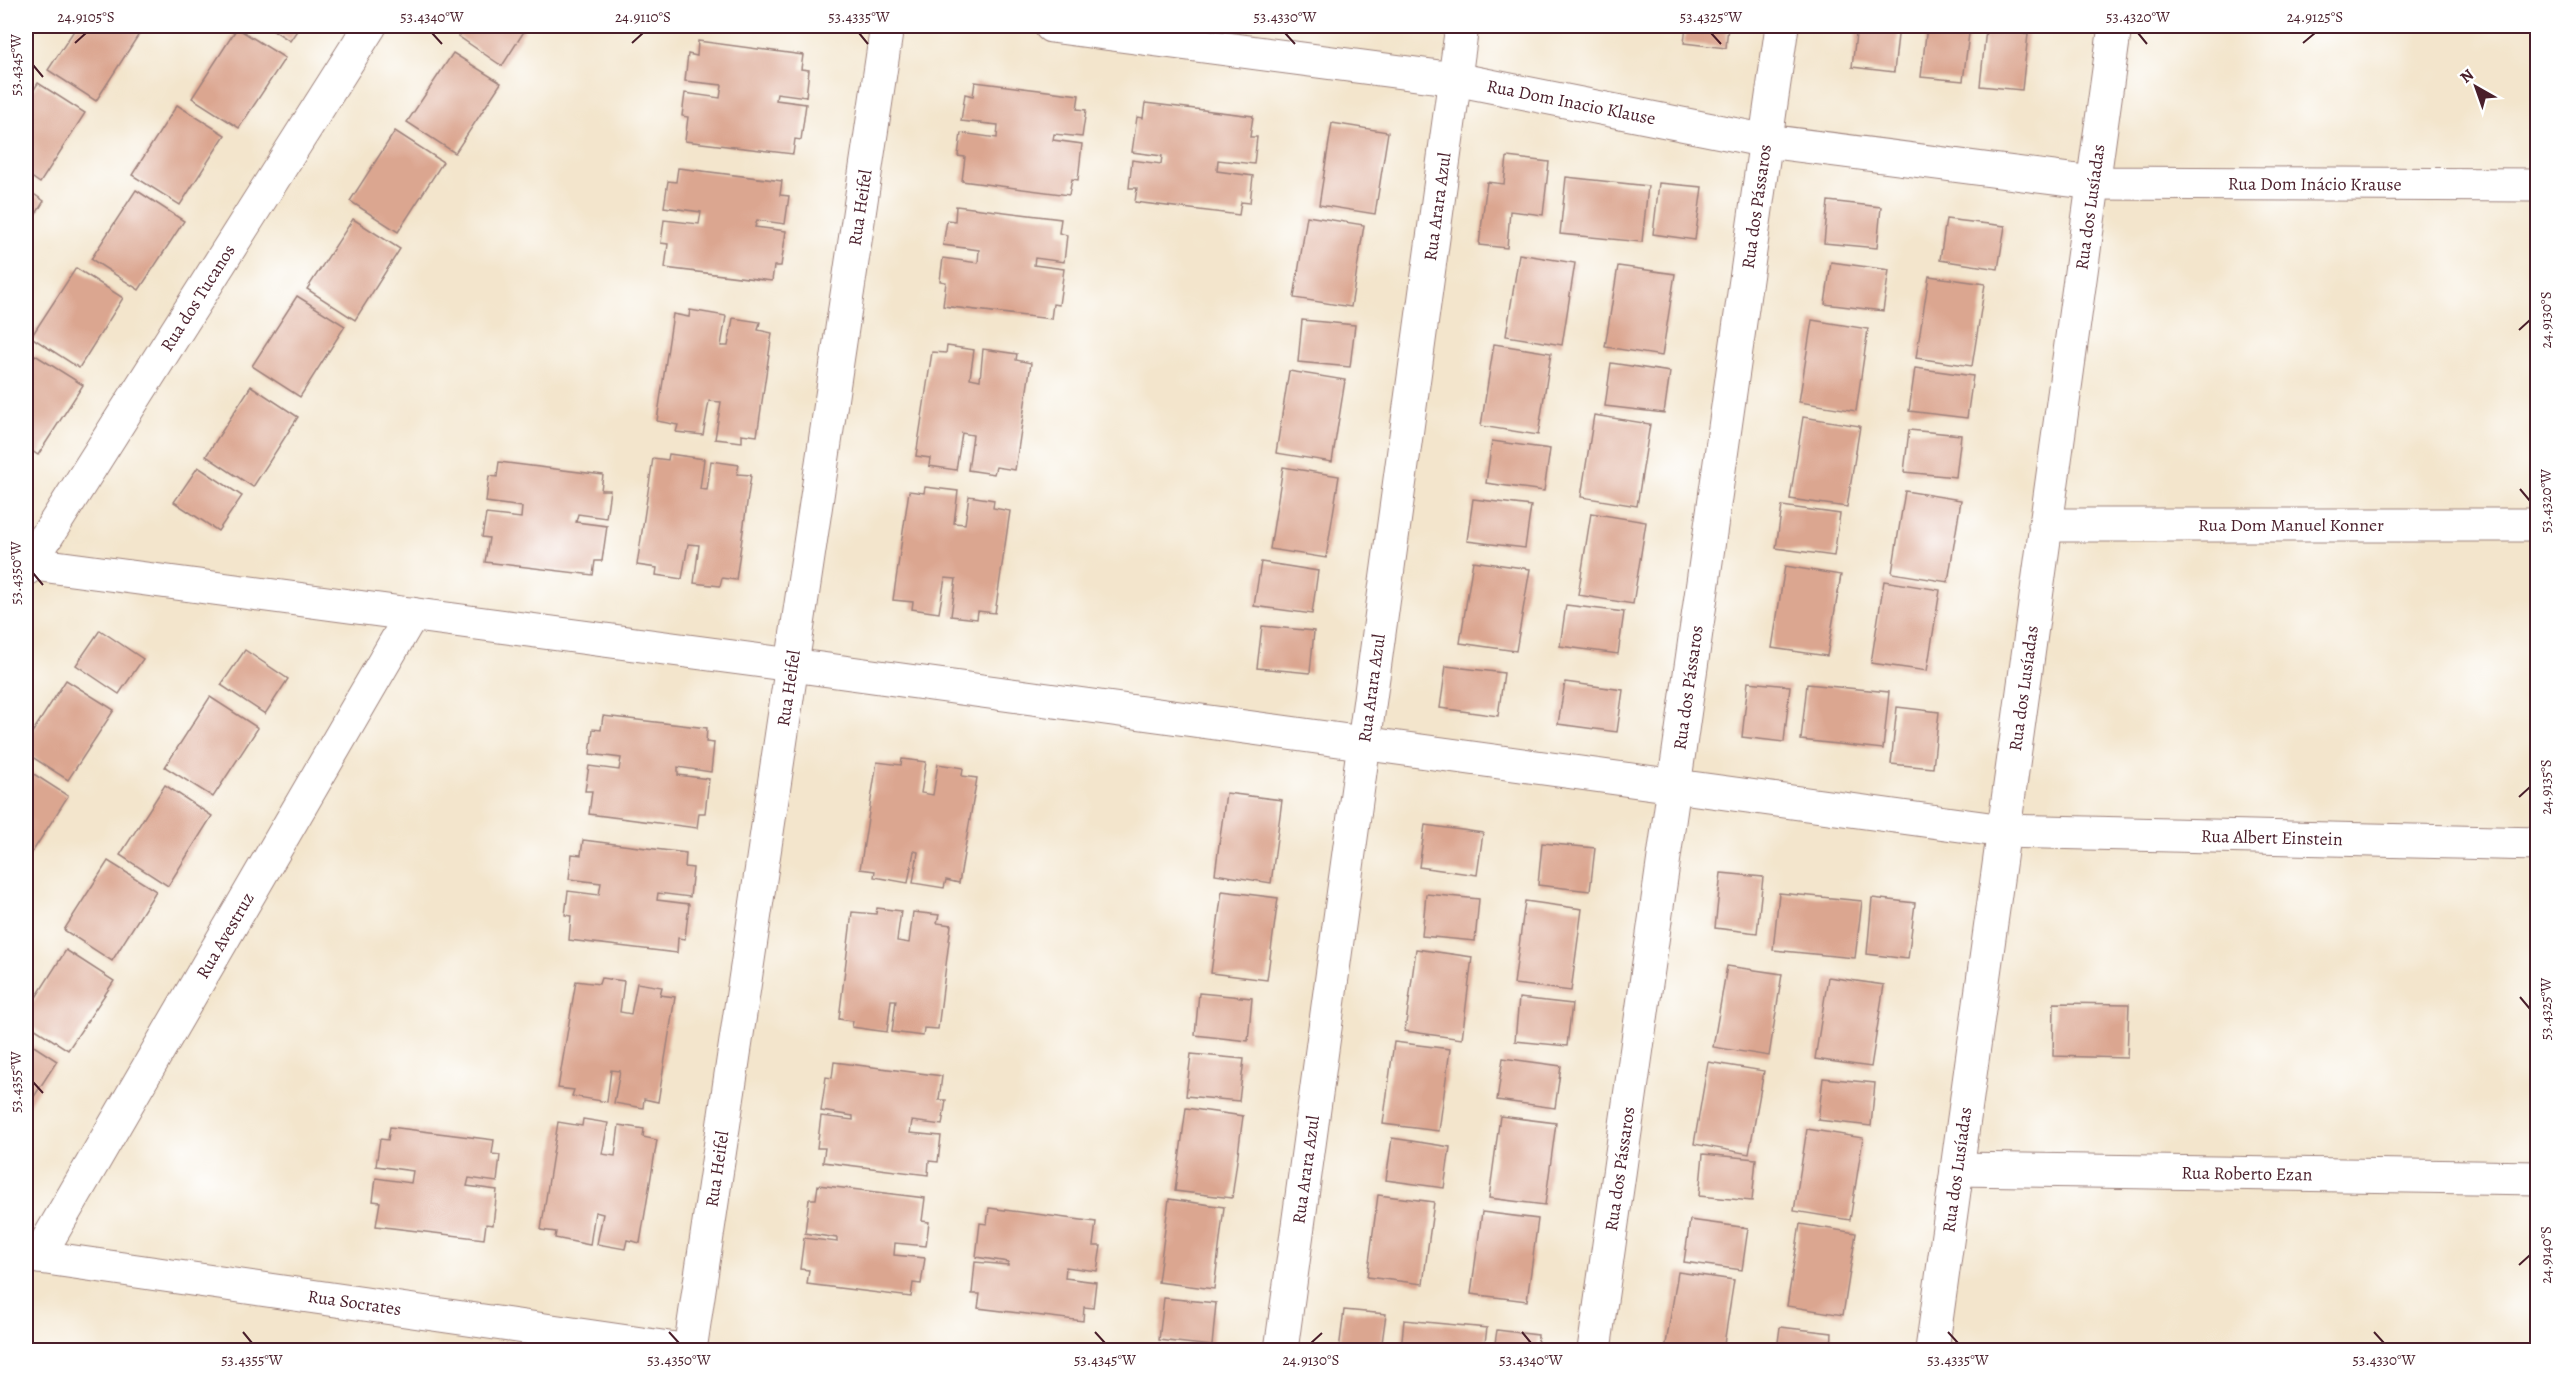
<svg xmlns="http://www.w3.org/2000/svg" width="2563" height="1376" viewBox="0 0 2563 1376" font-family="Alegreya,serif">
  <style>
    .building { fill: #dba690 }
    .lines { fill: none; stroke-linecap: round; stroke-linejoin: round }
    .minor-casing { stroke: #9e827c; stroke-width: 35 }
    .minor { stroke: #fff; stroke-width: 33 }
    .ticks { fill: none; stroke: #4a1f2b; stroke-width: 2 }
    .labels { text-anchor: middle; dominant-baseline: central; stroke-width: 6; stroke-linejoin: round; paint-order: stroke }
    .street-label { font-size: 18px; fill: #4a1f2b; stroke: #fff }
    .neatline { fill: none; stroke: #4a1f2b; stroke-width: 2 }
    .ticks-label { font-size: 15px; text-anchor: middle; fill: #4a1f2b }
  </style>
  <rect width="100%" height="100%" fill="#fff"/>
  <filter id="ink" filterUnits="userSpaceOnUse"><feTurbulence type="fractalNoise" baseFrequency=".0167" numOctaves="2"/><feDisplacementMap in="SourceGraphic" scale="12" xChannelSelector="R" yChannelSelector="G"/><feConvolveMatrix kernelMatrix="1 2 1 2 8 2 1 2 1" color-interpolation-filters="sRGB"/></filter>
  <filter id="wash" filterUnits="userSpaceOnUse"><feTurbulence type="fractalNoise" baseFrequency=".008" numOctaves="4" result="noise"/><feDisplacementMap in="SourceGraphic" scale="24" xChannelSelector="R" yChannelSelector="G"/><feGaussianBlur stdDeviation="1.35" result="paint"/><feColorMatrix in="noise" values="0 0 0 0 0 0 0 0 0 0 0 0 0 0 0 0 0 1.4 0 .05"/><feComposite in="paint" operator="in"/></filter>
  <g filter="url(#wash)">
    <rect width="100%" height="100%" fill="#f3e5cc"/>
    <g id="blocks">
      <g class="building">
        <path d="M77,26h56l8,5 -45,70 -48,-31z"/>
        <path d="M267,26h33l-10,15z"/>
        <path d="M465,26h53l7,4 -23,36 -44,-30z"/>
        <path d="M1686,26h42l-2,22 -42,-5z"/>
        <path d="M1857,26h42l-5,46 -42,-5z"/>
        <path d="M1927,26h43l-7,55 -42,-4z"/>
        <path d="M237,28l48,30 -46,70 -47,-30z"/>
        <path d="M1986,29l42,5 -6,56 -42,-4z"/>
        <path d="M698,41l105,14 -2,14 8,1 -3,27 -29,-4 -1,7 30,4 -5,36 -6,-1 -2,15 -108,-13 3,-24 -6,-1 3,-23 35,5 2,-13 -37,-4 3,-27 9,2z"/>
        <path d="M453,53l48,30 -46,70 -48,-31z"/>
        <path d="M975,82l104,13 -2,14 9,1 -4,27 -28,-3 -1,6 29,4 -4,36 -6,-1 -3,16 -107,-14 3,-24 -7,-1 3,-23 36,5 1,-13 -37,-4 4,-27 8,2z"/>
        <path d="M38,83l47,30 -45,70 -14,-10v-71z"/>
        <path d="M1145,103l108,13 -3,21h7l-3,27 -36,-4 -1,11 36,5 -3,27 -9,-1 -2,13 -104,-13 2,-14h-8l3,-28 29,4 1,-8 -30,-4 5,-35 6,1z"/>
        <path d="M177,105l48,30 -45,70 -48,-30z"/>
        <path d="M1332,123l56,9 -13,82 -56,-9z"/>
        <path d="M395,131l48,31 -45,70 -48,-31z"/>
        <path d="M1507,157l42,5 -6,53 -33,-4 -3,37 -28,-3 8,-63 17,2z"/>
        <path d="M678,168l104,13 -2,14 9,1 -4,28 -28,-4 -2,7 31,4 -5,35h-7l-2,15 -107,-13 3,-24 -7,-1 3,-23 35,4 2,-12 -37,-5 4,-26 8,1z"/>
        <path d="M1566,177l82,9 -6,56 -82,-8z"/>
        <path d="M1659,183l43,4 -7,53 -42,-6z"/>
        <path d="M26,189l18,12 -18,29z"/>
        <path d="M136,190l48,31 -45,69 -48,-31z"/>
        <path d="M1828,201l53,6 -4,41 -53,-5z"/>
        <path d="M956,206l105,13 -2,14 8,2 -3,27 -29,-4 -1,7 30,4 -5,36 -6,-1 -2,15 -108,-13 3,-24 -6,-1 3,-23 35,5 1,-13 -36,-5 4,-25 8,1z"/>
        <path d="M1307,216l57,9 -13,82 -57,-9z"/>
        <path d="M353,219l47,30 -45,71 -48,-31z"/>
        <path d="M1946,219l59,7 -7,43 -58,-9z"/>
        <path d="M1519,254l56,9 -13,82 -56,-9z"/>
        <path d="M1831,262l58,8 -6,41 -58,-7z"/>
        <path d="M1618,266l57,8 -13,82 -57,-9z"/>
        <path d="M76,268l47,30 -44,70 -48,-31z"/>
        <path d="M1929,276l56,8 -13,82 -56,-8z"/>
        <path d="M297,296l48,30 -45,71 -48,-31z"/>
        <path d="M690,310l36,6 -5,30h7l5,-28 27,4 -2,8 14,3 -15,103 -15,-2v8l-27,-3 6,-37 -12,-1 -6,34 -27,-3 2,-7 -21,-4 16,-107 16,3z"/>
        <path d="M1302,320l53,5 -5,42 -52,-5z"/>
        <path d="M1812,320l56,9 -12,82 -57,-9z"/>
        <path d="M1494,344l57,9 -13,82 -57,-9z"/>
        <path d="M947,346l27,4 -4,28 10,2 3,-31 34,5 -1,6 15,3 -16,107 -19,-3 -2,7 -26,-4 5,-35 -11,-2 -6,37 -27,-4 1,-8 -14,-2 16,-104 14,1z"/>
        <path d="M35,355l48,30 -45,70 -12,-8v-78z"/>
        <path d="M1611,363l59,9 -6,41 -59,-7z"/>
        <path d="M1915,368l58,8 -6,42 -58,-7z"/>
        <path d="M1289,371l56,9 -13,82 -56,-9z"/>
        <path d="M251,386l47,31 -45,70 -47,-31z"/>
        <path d="M1594,415l56,9 -13,82 -56,-9z"/>
        <path d="M1803,417l57,9 -13,81 -57,-8z"/>
        <path d="M1909,430l52,5 -5,42 -52,-5z"/>
        <path d="M1492,441l58,8 -6,42 -58,-8z"/>
        <path d="M669,454l35,5 -4,30 7,1 4,-29 28,4 -2,9 14,1 -15,105 -14,-2 -2,8 -26,-3 5,-38 -11,-1 -6,35 -26,-4 1,-7 -20,-3 16,-107 15,2z"/>
        <path d="M499,462l104,13 -2,15h9l-4,28 -28,-4 -2,8 31,4 -5,35h-7l-2,14 -108,-13 4,-24 -7,-1 4,-23 35,4 1,-11 -36,-5 3,-26 8,1z"/>
        <path d="M198,467l44,29 -24,35 -44,-29z"/>
        <path d="M1283,467l56,9 -13,82 -56,-9z"/>
        <path d="M925,487l33,4 -4,32 11,1 4,-28 25,4 -1,8 17,3 -15,102 -17,-2 -1,8 -26,-3 5,-37 -11,-1 -6,35 -27,-4 1,-7 -20,-2 16,-109 15,2z"/>
        <path d="M1905,491l56,9 -13,82 -56,-9z"/>
        <path d="M1473,499l58,7 -6,42 -58,-7z"/>
        <path d="M1782,506l58,8 -6,42 -58,-8z"/>
        <path d="M1591,513l55,9 -13,82 -55,-9z"/>
        <path d="M1473,561l57,8 -14,82 -56,-8z"/>
        <path d="M1261,562l57,9 -6,43 -58,-8z"/>
        <path d="M1785,566l56,9 -14,81 -55,-8z"/>
        <path d="M1884,581l56,9 -13,81 -56,-8z"/>
        <path d="M1566,605l58,7 -6,42 -58,-8z"/>
        <path d="M1262,626l52,5 -4,42 -53,-5z"/>
        <path d="M100,630l43,29 -24,35 -43,-29z"/>
        <path d="M245,650l43,29 -23,35 -44,-29z"/>
        <path d="M1446,666l58,7 -6,43 -58,-8z"/>
        <path d="M66,680l48,30 -46,70 -42,-27v-11z"/>
        <path d="M1565,682l58,8 -6,42 -59,-8z"/>
        <path d="M1748,682l42,4 -6,56 -42,-5z"/>
        <path d="M1807,684l82,8 -6,57 -82,-9z"/>
        <path d="M210,697l48,31 -45,69 -48,-30z"/>
        <path d="M1897,707l42,5 -6,56 -42,-4z"/>
        <path d="M603,716l104,12 -1,14 8,1 -3,29 -33,-5v8l31,4 -4,34h-6l-2,15 -108,-14 3,-23h-7l4,-25 30,4 2,-12 -31,-4 3,-25 8,1z"/>
        <path d="M902,759l24,3 -5,31 12,2 5,-31 25,4 -1,8 15,2 -18,105 -13,-3 -2,8 -31,-5 5,-31 -4,-1 -6,32 -34,-6 1,-6 -15,-2 17,-107 24,3z"/>
        <path d="M26,769l42,27 -42,66z"/>
        <path d="M165,785l47,31 -44,70 -48,-31z"/>
        <path d="M1226,793l56,7 -11,83 -56,-9z"/>
        <path d="M1425,825l58,8 -6,42 -58,-8z"/>
        <path d="M583,840l103,13 -1,14 8,1 -3,29 -32,-4 -1,7 32,4 -4,35 -7,-1 -1,15 -108,-13 2,-24 -6,-1 3,-24 31,4 2,-12 -32,-4 3,-25 9,1z"/>
        <path d="M1542,843l53,5 -5,43 -52,-6z"/>
        <path d="M108,861l48,30 -44,70 -48,-31z"/>
        <path d="M1721,873l42,4 -6,56 -42,-5z"/>
        <path d="M1222,891l56,7 -11,82 -56,-7z"/>
        <path d="M1779,893l83,8 -7,57 -82,-8z"/>
        <path d="M1426,894l53,5 -4,42 -53,-5z"/>
        <path d="M1872,898l43,5 -7,56 -41,-5z"/>
        <path d="M1525,901l57,8 -11,82 -57,-7z"/>
        <path d="M877,908l24,3 -4,30 12,2 4,-31 26,3 -2,8 14,2 -13,104 -14,-1 -1,8 -31,-4 4,-32h-5l-4,32 -35,-5 1,-6 -14,-2 13,-107 24,2z"/>
        <path d="M1416,949l56,8 -10,82 -57,-8z"/>
        <path d="M66,950l48,31 -46,69 -42,-27v-10z"/>
        <path d="M1727,966l55,8 -13,82 -56,-9z"/>
        <path d="M1828,977l56,8 -13,82 -56,-8z"/>
        <path d="M601,978l23,3 -4,31 11,2 6,-31 25,4 -2,8 15,2 -17,105 -14,-3 -1,9 -29,-5 6,-32 -9,-1 -4,32 -35,-6 2,-6 -16,-2 18,-107 23,3z"/>
        <path d="M1199,993l53,5 -4,43 -53,-6z"/>
        <path d="M1519,998l53,6 -5,42 -52,-5z"/>
        <path d="M2054,1003l75,1 -2,54 -74,-2z"/>
        <path d="M26,1041l31,20 -31,48z"/>
        <path d="M1394,1042l56,7 -11,82 -56,-7z"/>
        <path d="M1191,1054l53,5 -5,42 -53,-5z"/>
        <path d="M1503,1058l58,8 -6,42 -58,-8z"/>
        <path d="M834,1062l108,14 -3,24h7l-4,25 -30,-4 -2,12 31,3 -3,26 -9,-1 -1,14 -105,-13 2,-14h-8l4,-32 32,4v-4l-32,-5 5,-34 6,1z"/>
        <path d="M1708,1062l56,9 -15,83 -55,-10z"/>
        <path d="M1823,1078l52,5 -4,43 -53,-6z"/>
        <path d="M1186,1108l57,8 -11,82 -57,-7z"/>
        <path d="M1500,1116l56,7 -11,82 -56,-7z"/>
        <path d="M583,1119l25,4 -6,31 13,2 4,-31 25,4 -1,8 14,3 -17,103 -13,-3 -2,9 -28,-5 6,-30 -8,-2 -5,33 -35,-7 1,-6 -15,-2 17,-108 24,4z"/>
        <path d="M390,1127l104,13 -2,14 8,1 -3,27 -28,-4 -2,8 30,4 -4,35 -7,-1 -2,15 -108,-13 4,-24 -7,-1 3,-23 35,5 2,-12 -37,-5 4,-27 8,1z"/>
        <path d="M1807,1129l56,9 -13,82 -56,-9z"/>
        <path d="M1392,1138l58,9 -6,41 -58,-8z"/>
        <path d="M1703,1154l53,5 -4,42 -53,-5z"/>
        <path d="M818,1185l107,13 -3,23 7,1 -3,24 -31,-3 -1,12 31,3 -4,26 -8,-1 -2,14 -104,-13 2,-14 -9,-1 4,-31 33,4v-4l-32,-5 4,-34h7z"/>
        <path d="M1378,1195l56,7 -11,82 -56,-7z"/>
        <path d="M1169,1199l55,8 -10,82 -56,-7z"/>
        <path d="M989,1208l107,14 -3,24h8l-4,25 -31,-4 -1,11 31,4 -3,26 -9,-1 -1,14 -105,-13 2,-14h-8l3,-32 33,3v-3l-32,-5 4,-34 7,1z"/>
        <path d="M1482,1212l56,7 -11,82 -56,-7z"/>
        <path d="M1690,1220l58,8 -6,42 -58,-8z"/>
        <path d="M1800,1224l56,9 -13,82 -56,-9z"/>
        <path d="M1678,1272l56,8 -11,70h-58z"/>
        <path d="M1164,1298l52,5 -4,43 -53,-6z"/>
        <path d="M1344,1310l42,4 -5,36h-42z"/>
        <path d="M1404,1320l83,8 -3,22h-83z"/>
        <path d="M1780,1327l52,6 -1,17h-54z"/>
        <path d="M1497,1330l41,5 -1,15h-43z"/>
      </g>
    </g>
  </g>
  <g filter="url(#ink)">
    <use href="#blocks" fill-opacity="0" stroke="#9e827c" stroke-width="1.5"/>
    <g class="lines">
      <g class="minor-casing">
        <g id="minor">
          <path id="s1" d="M1051,26l404,53 312,62 326,42 445,2"/>
          <path id="s2" d="M2045,525h493"/>
          <path id="s3" d="M26,563l766,102 1212,166 534,13"/>
          <path id="s4" d="M26,569l344,-543"/>
          <path id="s5" d="M1957,1169l581,9"/>
          <path id="s6" d="M26,1255l657,95"/>
          <path id="s7" d="M38,1257l374,-643"/>
          <path id="s8" d="M690,1350l197,-1324"/>
          <path id="s9" d="M1281,1350l181,-1324"/>
          <path id="s10" d="M1594,1350l188,-1324"/>
          <path id="s11" d="M1932,1350l183,-1324"/>
        </g>
      </g>
      <use href="#minor" class="minor"/>
    </g>
  </g>
  <path class="ticks" d="M432,33l10,11M859,33l9,11M1285,33l10,11M1711,33l10,11M2138,33l9,11M75,43l11,-10M632,43l11,-10M2303,43l12,-10M33,65l10,12M2519,330l11,-10M2520,489l10,12M33,573l10,12M2519,797l11,-10M2520,997l10,12M33,1082l10,11M2519,1265l11,-10M243,1332l9,11M669,1332l10,11M1095,1332l10,11M1522,1332l9,11M1948,1332l10,11M2374,1332l10,11M1311,1343l11,-10"/>
  <g class="labels">
    <g class="street-label">
      <text stroke="none"><textPath href="#s1" startOffset="526">Rua Dom Inacio Klause</textPath></text>
      <text stroke="none"><textPath href="#s1" startOffset="1276">Rua Dom Inácio Krause</textPath></text>
      <text stroke="none"><textPath href="#s9" startOffset="1154">Rua Arara Azul</textPath></text>
      <text stroke="none"><textPath href="#s8" startOffset="1155">Rua Heifel</textPath></text>
      <text stroke="none"><textPath href="#s10" startOffset="1155">Rua dos Pássaros</textPath></text>
      <text stroke="none"><textPath href="#s11" startOffset="1154">Rua dos Lusíadas</textPath></text>
      <text stroke="none"><textPath href="#s4" startOffset="321">Rua dos Tucanos</textPath></text>
      <text stroke="none"><textPath href="#s2" startOffset="246">Rua Dom Manuel Konner</textPath></text>
      <text stroke="none"><textPath href="#s8" startOffset="669">Rua Heifel</textPath></text>
      <text stroke="none"><textPath href="#s9" startOffset="668">Rua Arara Azul</textPath></text>
      <text stroke="none"><textPath href="#s10" startOffset="669">Rua dos Pássaros</textPath></text>
      <text stroke="none"><textPath href="#s11" startOffset="668">Rua dos Lusíadas</textPath></text>
      <text stroke="none"><textPath href="#s3" startOffset="2264">Rua Albert Einstein</textPath></text>
      <text stroke="none"><textPath href="#s7" startOffset="372">Rua Avestruz</textPath></text>
      <text stroke="none"><textPath href="#s8" startOffset="183">Rua Heifel</textPath></text>
      <text stroke="none"><textPath href="#s9" startOffset="182">Rua Arara Azul</textPath></text>
      <text stroke="none"><textPath href="#s10" startOffset="183">Rua dos Pássaros</textPath></text>
      <text stroke="none"><textPath href="#s11" startOffset="182">Rua dos Lusíadas</textPath></text>
      <text stroke="none"><textPath href="#s5" startOffset="290">Rua Roberto Ezan</textPath></text>
      <text stroke="none"><textPath href="#s6" startOffset="332">Rua Socrates</textPath></text>
    </g>
  </g>
  <rect width="2563" height="1376" fill="none" stroke="#fff" stroke-width="66"/>
  <g transform="translate(2476 87) rotate(320)" stroke="#ffffff" stroke-width="4.5" paint-order="stroke">
  <path d="M0-4.5L10 22L0 15L-10 22Z" fill="#4a1f2b"/>
  <text y="-9" font-size="16" font-weight="bold" text-anchor="middle" fill="#4a1f2b">N</text>
  </g>
  <rect x="33" y="33" width="2497" height="1310" class="neatline"/>
  <g class="ticks-label">
    <text x="86" y="22">24.9105°S</text>
    <text x="432" y="22">53.4340°W</text>
    <text x="643" y="22">24.9110°S</text>
    <text x="859" y="22">53.4335°W</text>
    <text x="1285" y="22">53.4330°W</text>
    <text x="1711" y="22">53.4325°W</text>
    <text x="2138" y="22">53.4320°W</text>
    <text x="2315" y="22">24.9125°S</text>
    <text transform="translate(16 65) rotate(-90)" y="5">53.4345°W</text>
    <text transform="translate(2546 320) rotate(-90)" y="5">24.9130°S</text>
    <text transform="translate(2546 501) rotate(-90)" y="5">53.4320°W</text>
    <text transform="translate(16 573) rotate(-90)" y="5">53.4350°W</text>
    <text transform="translate(2546 787) rotate(-90)" y="5">24.9135°S</text>
    <text transform="translate(2546 1009) rotate(-90)" y="5">53.4325°W</text>
    <text transform="translate(16 1082) rotate(-90)" y="5">53.4355°W</text>
    <text transform="translate(2546 1255) rotate(-90)" y="5">24.9140°S</text>
    <text x="252" y="1365">53.4355°W</text>
    <text x="679" y="1365">53.4350°W</text>
    <text x="1105" y="1365">53.4345°W</text>
    <text x="1311" y="1365">24.9130°S</text>
    <text x="1531" y="1365">53.4340°W</text>
    <text x="1958" y="1365">53.4335°W</text>
    <text x="2384" y="1365">53.4330°W</text>
  </g>
</svg>
